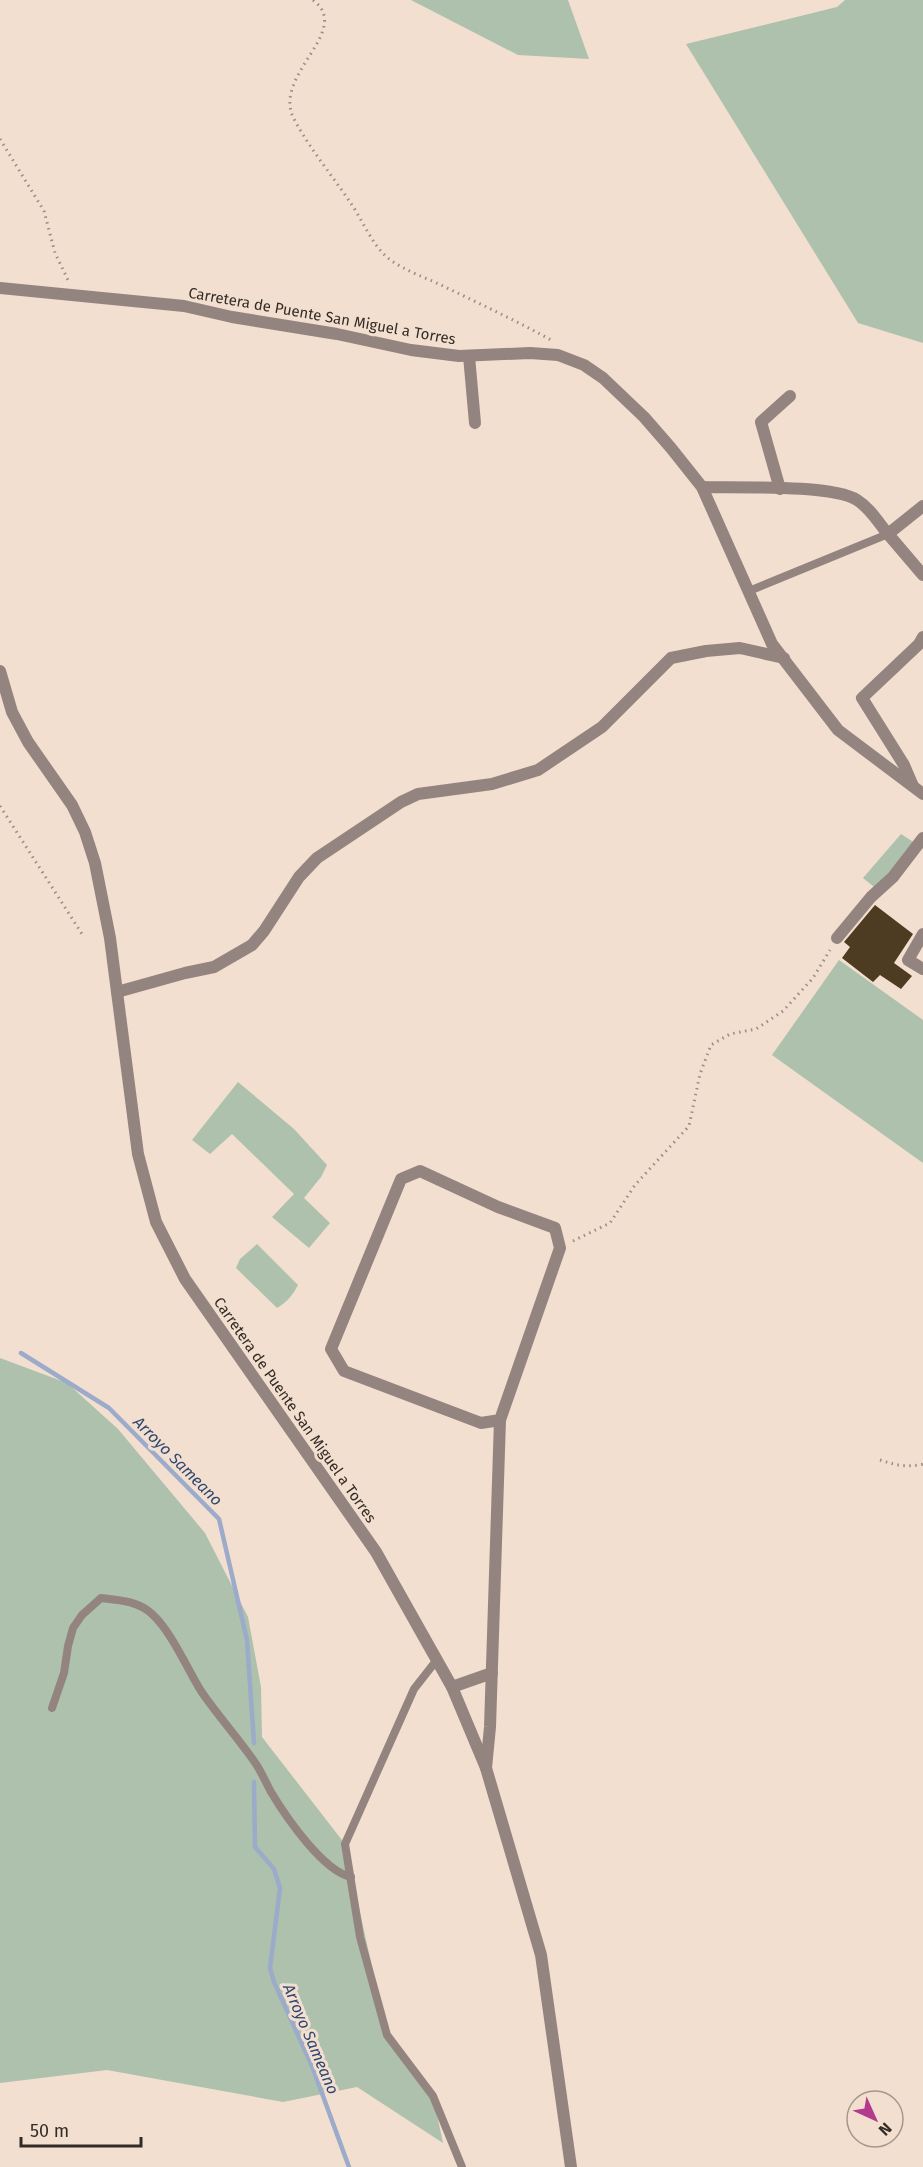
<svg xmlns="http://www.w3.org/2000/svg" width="923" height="2167" viewBox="0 0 923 2167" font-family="'Fira Sans',sans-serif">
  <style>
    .green { fill: #adc1ad }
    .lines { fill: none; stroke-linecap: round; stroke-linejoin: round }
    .stream { stroke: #9babc9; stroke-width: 4.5 }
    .building { fill: #4d3c21 }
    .path { stroke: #9b8d82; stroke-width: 3; stroke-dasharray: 1.5 4.5; stroke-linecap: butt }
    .service { stroke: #948480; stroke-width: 8 }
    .minor { stroke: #948480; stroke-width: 12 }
    .tertiary { stroke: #948480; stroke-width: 12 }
    .labels { text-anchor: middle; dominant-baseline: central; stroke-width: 6; stroke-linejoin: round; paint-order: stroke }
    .street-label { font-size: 15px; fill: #332c26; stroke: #f2dfcf }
    .water-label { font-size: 16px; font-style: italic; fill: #304670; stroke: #f2dfcf }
  </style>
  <rect width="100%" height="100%" fill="#f2dfcf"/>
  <g class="green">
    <path d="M411,0h157l21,59 -71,-4z"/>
    <path d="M845,0h78v343l-65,-20 -172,-279 151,-37z"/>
    <path d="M901,834l17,11 -40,45 -15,-12z"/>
    <path d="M839,960l84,60v143l-151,-108z"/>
    <path d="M238,1082l56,47 33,36 -6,12 -17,21 26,25 -21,25 -37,-31 22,-23 -62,-60 -22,20 -18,-14z"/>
    <path d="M257,1244l41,41c-5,10 -11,17 -21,23l-41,-40 4,-9z"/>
    <path d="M0,1358l67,25 51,46 87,104 43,84 13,70 1,50 83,107 42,191 46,61 10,47 -86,-56 -74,15 -176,-32 -107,13z"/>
  </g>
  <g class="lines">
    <g class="stream">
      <path d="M21,1353l88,55 110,111 28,121 7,103"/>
      <path d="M254,1782l1,65 19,22 6,19 -10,80 4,14 38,84 37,101"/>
    </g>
  </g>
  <path class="building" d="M875,905l38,29 -19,29 18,13 -11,13 -21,-14 -7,7 -31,-24 8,-11 -6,-5z"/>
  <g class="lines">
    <g class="path">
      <path d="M313,0c41,31 -42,75 -19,119 16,30 37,55 56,83 12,17 22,43 38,56 15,12 36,19 53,27 37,18 74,35 110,55"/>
      <path d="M0,139l44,72 11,42 14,29"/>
      <path d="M0,806l82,128"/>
      <path d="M573,1241l37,-18 25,-38 54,-59 11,-52 11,-29 19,-11 26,-5 27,-18 30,-33 17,-28"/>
      <path d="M880,1460c15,5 28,8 43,4"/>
    </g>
    <g class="service">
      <path d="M749,591l139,-57"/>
      <path d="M436,1661l-22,28 -69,155 15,93 27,98 46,61 29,71"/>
      <path d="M52,1708l12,-35 4,-27 5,-18 9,-13 19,-17c18,2 37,3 51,16 19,17 35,54 49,77 17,25 38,48 55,73 6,9 10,19 15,28 15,25 52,79 80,85"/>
    </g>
    <g class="minor">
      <path d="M0,288l184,18 48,11 105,17 74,16 48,6 71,-3 28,2 26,10 19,13 41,39 27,31 31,39 70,157 66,86 85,64"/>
      <path d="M469,356l6,67"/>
      <path d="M702,487c33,1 130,-3 155,13 13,8 21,22 31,34l35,-28"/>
      <path d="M780,489l-19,-67 29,-26"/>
      <path d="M888,534l35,41"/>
      <path d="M913,786l-9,-21 -42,-67 57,-54 4,-7"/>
      <path d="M923,934l-15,26 15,9"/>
      <path d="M837,938l34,-41 22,-20 30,-39"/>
      <path d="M117,992l68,-19 29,-6 38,-22 12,-14 35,-54 18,-19 84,-56 17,-8 74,-10 46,-14 64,-43 69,-69 35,-7 34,-3 44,10"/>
      <path d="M452,1687l40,-14"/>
      <path d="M486,1768l4,-41 10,-307 60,-172 -5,-20 -57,-21 -78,-36 -19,8 -70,170 13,22 137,52 19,-3"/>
    </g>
    <path class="tertiary" d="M0,671l12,41 16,30 44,63 13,27 10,31 15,75 28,216 18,68 29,57 191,273 76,135 34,81 55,187 30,212"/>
  </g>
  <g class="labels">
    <g class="street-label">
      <text transform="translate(322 316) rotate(10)">Carretera de Puente San Miguel a Torres</text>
      <text transform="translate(295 1410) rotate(55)">Carretera de Puente San Miguel a Torres</text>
    </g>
    <g class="water-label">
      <text transform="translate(178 1461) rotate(45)">Arroyo Sameano</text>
      <text transform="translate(311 2039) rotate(67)">Arroyo Sameano</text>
    </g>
  </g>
  <g transform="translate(875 2119) rotate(135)"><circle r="28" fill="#f2dfcf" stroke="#a6978b" stroke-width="1.5"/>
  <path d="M0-4.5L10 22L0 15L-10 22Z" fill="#b43a8d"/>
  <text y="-9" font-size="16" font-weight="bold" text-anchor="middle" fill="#332c26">N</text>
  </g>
  <path d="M21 2137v9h120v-9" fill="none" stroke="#332c26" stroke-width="3"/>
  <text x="30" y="2137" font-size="18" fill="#332c26" stroke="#f2dfcf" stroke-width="4.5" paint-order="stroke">50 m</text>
</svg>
